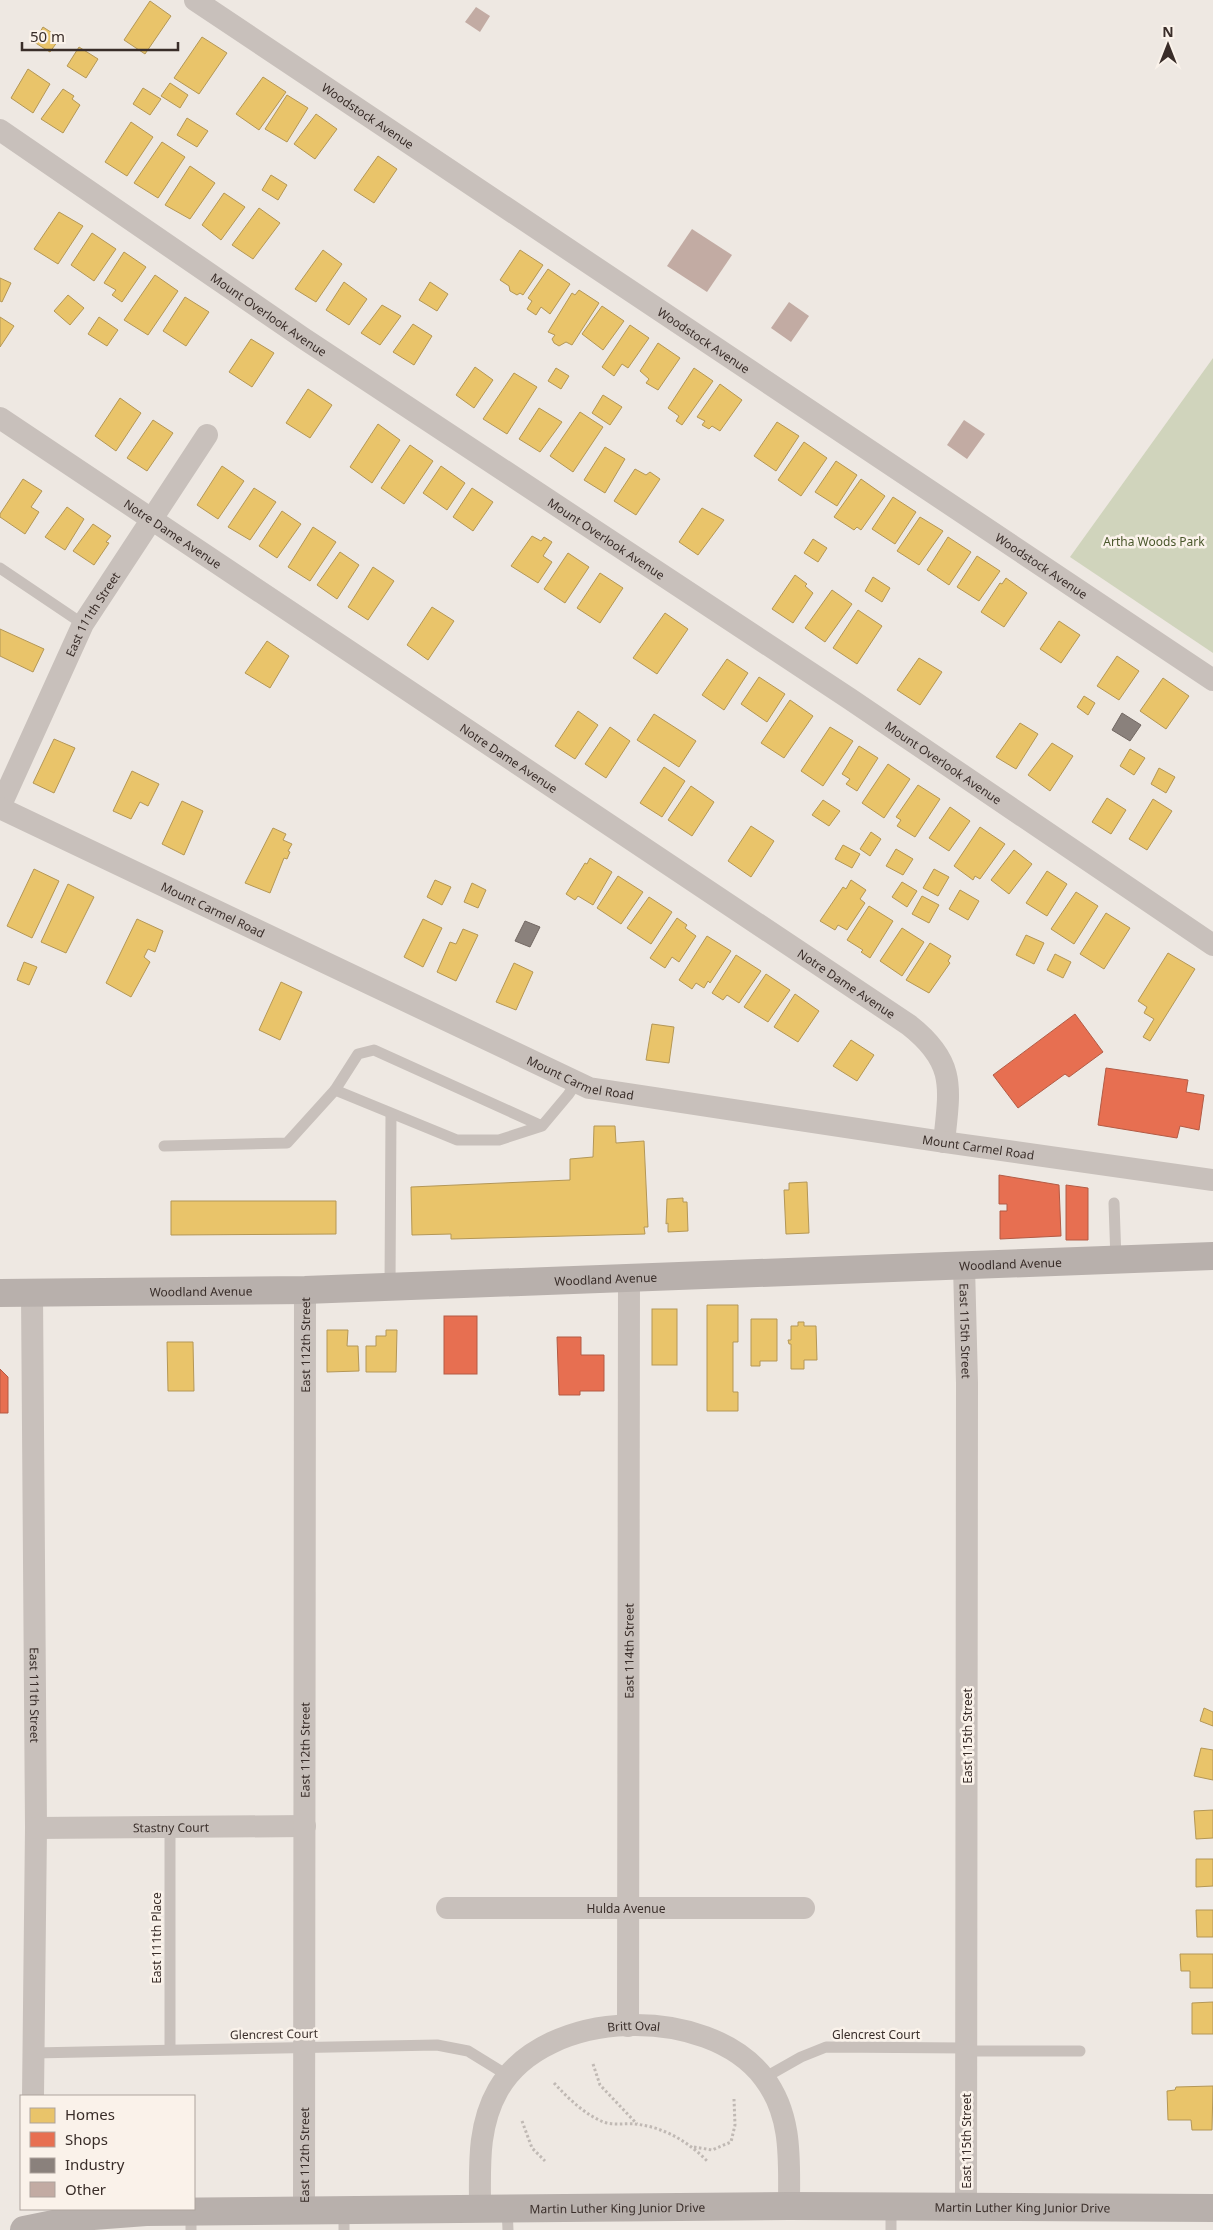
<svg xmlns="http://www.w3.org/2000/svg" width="1213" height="2230" viewBox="0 0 1213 2230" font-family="'Noto Sans',sans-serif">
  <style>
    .green { fill: #d0d4bc }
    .homes { fill: #e9c46a; stroke: #b49756 }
    .shops { fill: #e76f51; stroke: #b35b45 }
    .industry { fill: #8a817c; stroke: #726863 }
    .building { fill: #c2aba3 }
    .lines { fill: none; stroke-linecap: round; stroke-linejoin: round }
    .path { stroke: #c0b9b4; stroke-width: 3; stroke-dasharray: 2.5 2.5; stroke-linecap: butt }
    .lane { stroke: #c8c0bb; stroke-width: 11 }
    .street { stroke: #c8c0bb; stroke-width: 22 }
    .secondary { stroke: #b8b0ac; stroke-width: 28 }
    .labels { text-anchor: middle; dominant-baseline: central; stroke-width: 5; stroke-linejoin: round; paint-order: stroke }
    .street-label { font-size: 12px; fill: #392d29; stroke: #faf2ea }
    .park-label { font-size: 12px; fill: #4a572c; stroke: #faf2ea }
  </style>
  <rect width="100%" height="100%" fill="#eee8e2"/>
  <path class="green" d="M1213,358v295l-143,-96z"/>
  <g class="homes">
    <path d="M150,1l21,15 -26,38 -21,-14z"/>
    <path d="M43,27l17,11 -10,14 -16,-10z"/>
    <path d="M202,37l25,16 -28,41 -25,-16z"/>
    <path d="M79,47l19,12 -12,19 -19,-12z"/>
    <path d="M28,69l22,15 -17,29 -22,-15z"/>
    <path d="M263,77l23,15 -27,38 -23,-16z"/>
    <path d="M170,83l18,12 -8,13 -19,-12z"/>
    <path d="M143,88l18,11 -11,16 -17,-11z"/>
    <path d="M63,89l11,7 -2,3 8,6 -17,28 -22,-14z"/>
    <path d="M287,95l21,13 -21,34 -22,-13z"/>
    <path d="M316,114l21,15 -22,30 -21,-15z"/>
    <path d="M187,118l21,13 -11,16 -20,-12z"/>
    <path d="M131,122l22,15 -26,39 -22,-14z"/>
    <path d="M162,142l23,15 -27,41 -24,-15z"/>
    <path d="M378,156l19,13 -23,34 -20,-13z"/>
    <path d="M190,166l25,17 -25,36 -25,-14z"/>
    <path d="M271,175l16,10 -9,15 -16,-10z"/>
    <path d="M224,193l21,14 -24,33 -19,-15z"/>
    <path d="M259,208l21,15 -27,36 -21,-14z"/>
    <path d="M59,212l24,14 -25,38 -24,-15z"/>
    <path d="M92,233l24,16 -22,32 -23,-16z"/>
    <path d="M323,250l19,14 -26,38 -21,-13z"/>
    <path d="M520,250l23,15 -20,30 -3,-2 -3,2 -7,-4 -1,-5 -9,-6z"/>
    <path d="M124,252l22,15 -24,35 -10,-7 4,-5 -12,-7z"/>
    <path d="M548,269l22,15 -20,30 -9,-7 -5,8 -9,-6 5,-8 -4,-3z"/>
    <path d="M155,275l23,16 -30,44 -24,-15z"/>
    <path d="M0,278l11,5 -9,19 -2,-1z"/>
    <path d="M344,282l23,17 -18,26 -23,-15z"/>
    <path d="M430,282l18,12 -11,17 -18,-11z"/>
    <path d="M579,290l20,13 -27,42 -6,-3 -7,4 -5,-3 -2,-4 3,-4 -7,-3 24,-39 3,2z"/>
    <path d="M68,295l16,13 -14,17 -16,-14z"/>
    <path d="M185,297l24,15 -23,34 -23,-15z"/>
    <path d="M382,305l19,11 -21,29 -19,-12z"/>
    <path d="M602,306l22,15 -21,29 -21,-16z"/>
    <path d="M0,317l14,9 -14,21z"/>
    <path d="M99,317l19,13 -11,16 -19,-12z"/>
    <path d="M413,324l19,12 -18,29 -21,-13z"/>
    <path d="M630,325l19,13 -21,30 -6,-4 -8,12 -12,-9z"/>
    <path d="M251,339l23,14 -22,34 -23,-15z"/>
    <path d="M658,343l22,15 -22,32 -12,-7 3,-4 -9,-8z"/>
    <path d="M475,367l18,13 -19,28 -18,-13z"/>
    <path d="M556,368l13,8 -8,13 -13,-8z"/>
    <path d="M694,368l19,13 -31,44 -6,-4 3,-5 -11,-8z"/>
    <path d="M514,373l23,14 -30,47 -24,-15z"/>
    <path d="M720,384l22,16 -22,31 -8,-5 -3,3 -7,-4 3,-4 -8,-4z"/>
    <path d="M308,389l24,16 -22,33 -24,-15z"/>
    <path d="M603,395l19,12 -12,18 -18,-12z"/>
    <path d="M120,398l21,15 -25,38 -21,-15z"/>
    <path d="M539,408l23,14 -22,30 -21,-13z"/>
    <path d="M580,412l23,15 -30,45 -23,-16z"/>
    <path d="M153,420l20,13 -26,38 -20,-13z"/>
    <path d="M777,422l22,14 -23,35 -22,-15z"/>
    <path d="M378,424l22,16 -28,43 -22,-16z"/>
    <path d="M804,442l23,16 -26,38 -23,-16z"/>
    <path d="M410,445l23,16 -29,43 -23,-16z"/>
    <path d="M605,447l20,12 -20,34 -21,-13z"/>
    <path d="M836,461l21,14 -20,31 -22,-14z"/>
    <path d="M222,466l22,15 -26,38 -21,-14z"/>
    <path d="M441,466l24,17 -18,27 -24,-17z"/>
    <path d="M635,469l11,6 4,-3 10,7 -24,36 -22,-14z"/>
    <path d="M23,479l19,12 -11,16 8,5 -14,22 -25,-17v-3z"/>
    <path d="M861,479l24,17 -24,34 -4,-3 -3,3 -20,-13z"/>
    <path d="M254,488l22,14 -26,38 -22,-13z"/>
    <path d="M472,488l21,14 -20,29 -20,-14z"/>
    <path d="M893,497l23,15 -21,32 -23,-15z"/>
    <path d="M67,507l17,12 -19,31 -20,-13z"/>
    <path d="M702,508l22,12 -26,35 -19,-13z"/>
    <path d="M282,511l19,13 -24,34 -18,-12z"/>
    <path d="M920,517l23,14 -24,34 -22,-14z"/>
    <path d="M93,524l18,12 -5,6 3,1 -15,22 -21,-14z"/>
    <path d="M313,527l23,15 -26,39 -22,-14z"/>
    <path d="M532,536l9,5 3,-4 8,5 -9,14 9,6 -14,21 -27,-17z"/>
    <path d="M948,537l23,15 -22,33 -22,-15z"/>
    <path d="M813,539l14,9 -9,14 -14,-9z"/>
    <path d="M340,552l19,13 -22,34 -20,-14z"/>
    <path d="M568,553l21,14 -24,36 -21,-14z"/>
    <path d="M977,556l23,15 -21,30 -22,-14z"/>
    <path d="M373,567l21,14 -26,39 -20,-13z"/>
    <path d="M600,573l23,15 -23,35 -23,-15z"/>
    <path d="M795,575l12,9 -2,2 8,7 -20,30 -21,-14z"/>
    <path d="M873,577l17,11 -8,14 -17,-11z"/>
    <path d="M1006,578l21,15 -23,34 -23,-15 19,-29 2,1z"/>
    <path d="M832,590l20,14 -27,38 -20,-14z"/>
    <path d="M432,607l22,14 -26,39 -21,-15z"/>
    <path d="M858,610l24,16 -25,38 -24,-16z"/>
    <path d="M665,613l23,16 -31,45 -24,-16z"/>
    <path d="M1059,621l21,14 -19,28 -21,-14z"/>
    <path d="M0,629l44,20 -11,23 -33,-16z"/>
    <path d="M267,641l22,15 -19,32 -25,-15z"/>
    <path d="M1117,656l22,15 -20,29 -22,-14z"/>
    <path d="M919,658l23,14 -22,33 -23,-15z"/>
    <path d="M727,659l21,14 -24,37 -22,-15z"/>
    <path d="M759,677l26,17 -18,28 -26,-18z"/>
    <path d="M1163,678l26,18 -23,33 -26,-18z"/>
    <path d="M1084,696l11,7 -7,12 -11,-8z"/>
    <path d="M790,700l23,16 -29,42 -23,-15z"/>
    <path d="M578,711l20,14 -23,34 -20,-13z"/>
    <path d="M654,714l42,27 -17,26 -42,-27z"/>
    <path d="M1020,723l18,11 -22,35 -20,-12z"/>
    <path d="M610,727l20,14 -24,37 -21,-14z"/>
    <path d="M830,727l23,14 -30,45 -22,-15z"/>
    <path d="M54,739l21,9 -21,45 -21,-10z"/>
    <path d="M1052,743l21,13 -23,35 -22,-16z"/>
    <path d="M859,746l19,12 -21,33 -11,-7 4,-5 -8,-5z"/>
    <path d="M1130,749l15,9 -11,17 -14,-9z"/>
    <path d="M888,764l22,15 -26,39 -22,-15z"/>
    <path d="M664,767l21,14 -23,36 -22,-14z"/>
    <path d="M1159,768l16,9 -9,16 -15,-9z"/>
    <path d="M132,771l27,13 -11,22 -8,-4 -9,17 -18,-8z"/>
    <path d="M918,785l22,14 -25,38 -18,-11 4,-6 -5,-3z"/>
    <path d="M691,786l23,16 -22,34 -24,-16z"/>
    <path d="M1107,798l19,12 -15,24 -19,-12z"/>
    <path d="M1153,799l19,12 -25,39 -18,-11z"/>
    <path d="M823,800l17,11 -11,15 -17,-11z"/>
    <path d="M182,801l21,10 -19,44 -22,-11z"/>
    <path d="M950,807l20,14 -21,30 -20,-13z"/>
    <path d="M751,826l23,15 -23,36 -23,-16z"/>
    <path d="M980,827l25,17 -25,35 -5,-3 -2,4 -19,-14z"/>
    <path d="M273,828l13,6 -3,6 9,4 -4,7 2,1 -3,7 -3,-1 -14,35 -25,-10z"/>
    <path d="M871,832l10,7 -11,17 -10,-7z"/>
    <path d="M843,845l17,9 -8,14 -17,-9z"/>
    <path d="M896,849l17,10 -10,16 -17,-9z"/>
    <path d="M1014,850l18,14 -23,30 -18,-14z"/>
    <path d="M590,858l22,14 -19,33 -15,-9 -3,4 -9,-6 19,-31 2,1z"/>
    <path d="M34,869l25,12 -27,57 -25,-12z"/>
    <path d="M934,869l15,8 -11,19 -15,-8z"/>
    <path d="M1047,871l20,13 -20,32 -21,-13z"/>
    <path d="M618,876l25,16 -22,32 -24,-16z"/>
    <path d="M435,880l16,7 -9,18 -15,-8z"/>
    <path d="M851,880l15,10 -6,9 5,4 -18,27 -9,-5 -3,5 -15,-9 23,-34 3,2z"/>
    <path d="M902,882l15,9 -10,16 -15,-10z"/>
    <path d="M472,883l14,7 -8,18 -14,-6z"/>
    <path d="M68,884l26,13 -28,56 -25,-11z"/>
    <path d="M960,890l19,11 -11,19 -19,-11z"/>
    <path d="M1076,892l22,14 -24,38 -23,-15z"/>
    <path d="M922,896l17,9 -10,18 -17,-9z"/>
    <path d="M649,897l23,15 -21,32 -24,-16z"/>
    <path d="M869,906l24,15 -23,37 -9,-6 2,-2 -16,-10z"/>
    <path d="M1106,913l24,15 -26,41 -24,-15z"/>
    <path d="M677,918l10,7 -2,3 11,8 -17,26 -7,-5 -7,11 -15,-10z"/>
    <path d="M137,919l26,12 -8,21 -7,-3 -4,8 6,5 -19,35 -25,-14z"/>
    <path d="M423,919l19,9 -19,39 -19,-10z"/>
    <path d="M902,928l22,14 -22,34 -22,-15z"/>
    <path d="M463,929l15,6 -22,46 -19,-9 13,-30 6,2z"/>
    <path d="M1026,935l18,8 -10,21 -18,-9z"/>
    <path d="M707,936l24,15 -21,32 -2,-2 -4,7 -8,-5 -4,6 -13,-9z"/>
    <path d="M930,943l21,13 -3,5 2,2 -21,30 -23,-13z"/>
    <path d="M1168,953l27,16 -45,72 -7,-4 11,-18 -10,-6 3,-6 -9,-6z"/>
    <path d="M1055,954l16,8 -8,16 -16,-8z"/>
    <path d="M736,955l25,16 -22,32 -12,-8 -4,5 -11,-7z"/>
    <path d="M24,962l13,5 -8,18 -12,-5z"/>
    <path d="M514,963l19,9 -17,38 -20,-8z"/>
    <path d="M766,974l24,16 -22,32 -24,-15z"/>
    <path d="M281,982l21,10 -22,48 -21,-10z"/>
    <path d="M795,994l24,17 -21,31 -24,-15z"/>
    <path d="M652,1024l22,3 -5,36 -23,-3z"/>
    <path d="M851,1040l23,15 -17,26 -24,-15z"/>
    <path d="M594,1126h21l1,17 28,-2 4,86h-4l1,7 -194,5v-5l-39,1 -1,-48 159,-7v-21l23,-2z"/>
    <path d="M807,1182l2,51 -23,1 -2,-44h5v-7z"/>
    <path d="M683,1198v4h4l1,29 -20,1v-9l-2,1 1,-25z"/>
    <path d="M171,1201h165v33l-165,1z"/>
    <path d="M707,1305h31v37h-5v50h5v19h-31z"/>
    <rect x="652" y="1309" width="25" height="56"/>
    <path d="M751,1319h26v42h-17v5h-9z"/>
    <path d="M798,1322h6v4h12l1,34h-13v9h-13v-25h-2l-1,-4h3v-14h7z"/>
    <path d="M327,1330h21l-1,16h11l1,25 -32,1z"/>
    <path d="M386,1330h11l-1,42h-30v-26h10v-10h10z"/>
    <path d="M167,1342h26l1,49h-26z"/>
    <path d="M1204,1708l9,4v14l-13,-5z"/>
    <path d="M1201,1748l12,2v30l-19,-4z"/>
    <path d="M1213,1810v28l-17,1 -2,-28z"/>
    <path d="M1196,1859h17v27l-17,1z"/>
    <path d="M1196,1910h17v27h-16z"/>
    <path d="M1180,1954h33v34h-23v-17h-9z"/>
    <path d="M1213,2002v32h-21v-31z"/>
    <path d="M1213,2086l-1,44h-20l-1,-10h-23l-1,-29 8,-1 1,-3z"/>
  </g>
  <g class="shops">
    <path d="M1075,1014l28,38 -34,25 -4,-3 -47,34 -25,-33z"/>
    <path d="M1106,1068l82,12 -2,12 18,3 -5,35 -19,-4 -3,12 -79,-13z"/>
    <path d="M999,1175l60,10 2,51 -61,3v-28h7v-7h-8z"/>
    <path d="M1066,1185l22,3v52h-22z"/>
    <rect x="444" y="1316" width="33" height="58"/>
    <path d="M557,1337h24v18h23v36h-24v4h-21z"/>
    <path d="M0,1369l8,8v36h-8z"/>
  </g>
  <g class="industry">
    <path d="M1122,713l19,12 -11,16 -18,-11z"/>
    <path d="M525,921l15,6 -10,20 -15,-6z"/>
  </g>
  <g class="building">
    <path d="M476,7l14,9 -10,16 -15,-10z"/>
    <path d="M692,229l40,26 -25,37 -40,-26z"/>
    <path d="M789,302l20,14 -18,26 -20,-14z"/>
    <path d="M964,420l21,14 -18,25 -20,-14z"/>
  </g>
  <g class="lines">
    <g class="path">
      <path d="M593,2064l7,21 37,39"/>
      <path d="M554,2083c14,15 28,29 47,38 10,5 24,2 34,3 29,3 54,18 73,38"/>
      <path d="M522,2121l10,27 13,13"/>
      <path d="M694,2147l18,3 19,-8 4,-17 -1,-26"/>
    </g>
    <g class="lane">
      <path d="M0,568l83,56"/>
      <path d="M542,1126l-43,14h-42l-122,-50 23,-36 16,-4 168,76 26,-31 9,-13"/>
      <path d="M164,1146l123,-3 48,-53"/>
      <path d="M1114,1203l2,57"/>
      <path d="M390,1286l1,-172"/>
      <path d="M170,1827v222"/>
      <path d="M966,2051h114"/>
      <path d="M33,2053l404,-8 31,6 39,24"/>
      <path d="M764,2078l37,-21 25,-10 140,1"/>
      <path d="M507,2208l1,22"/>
      <path d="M344,2209v21"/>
      <path d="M191,2230v-18"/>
      <path d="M891,2230v-23"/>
    </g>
    <g class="street">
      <path id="s1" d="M195,0l1018,680"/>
      <path id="s2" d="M0,130l303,208 547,361 363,246"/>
      <path id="s3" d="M0,418l909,607c47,37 41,62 35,117"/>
      <path id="s4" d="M0,807l83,-183 124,-189"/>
      <path id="s5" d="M0,808l589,280 355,54 269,38"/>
      <path id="s6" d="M964,1266l3,117 -1,823"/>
      <path id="s7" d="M32,1294l4,534 -3,268"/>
      <path id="s8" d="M36,1828l269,-2"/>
      <path id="s9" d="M447,1908h357"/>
      <path id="s10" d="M628,2026l1,-749"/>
      <path id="s11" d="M480,2208c0,-41 -3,-81 18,-118 47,-83 210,-86 266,-12 29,38 25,84 25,128"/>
      <path id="s12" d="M304,2210l1,-920"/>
    </g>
    <g class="secondary">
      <path id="s13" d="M0,1293l305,-3 908,-34"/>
      <path id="s14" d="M24,2230l69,-14 53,-4 643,-6 424,2"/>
    </g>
  </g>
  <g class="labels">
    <g class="street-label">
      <text stroke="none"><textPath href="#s1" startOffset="208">Woodstock Avenue</textPath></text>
      <text stroke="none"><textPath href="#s2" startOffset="326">Mount Overlook Avenue</textPath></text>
      <text stroke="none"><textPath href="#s1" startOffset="612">Woodstock Avenue</textPath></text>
      <text stroke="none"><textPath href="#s3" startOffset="208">Notre Dame Avenue</textPath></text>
      <text stroke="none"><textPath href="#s2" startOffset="731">Mount Overlook Avenue</textPath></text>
      <text stroke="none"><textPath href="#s1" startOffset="1018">Woodstock Avenue</textPath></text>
      <text stroke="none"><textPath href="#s4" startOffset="214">East 111th Street</textPath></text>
      <text stroke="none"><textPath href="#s3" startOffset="612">Notre Dame Avenue</textPath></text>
      <text stroke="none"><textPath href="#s2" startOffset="1136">Mount Overlook Avenue</textPath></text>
      <text stroke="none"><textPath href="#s5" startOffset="236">Mount Carmel Road</textPath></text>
      <text stroke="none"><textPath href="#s3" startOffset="1018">Notre Dame Avenue</textPath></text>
      <text stroke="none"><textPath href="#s5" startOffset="641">Mount Carmel Road</textPath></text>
      <text stroke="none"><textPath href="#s5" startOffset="1046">Mount Carmel Road</textPath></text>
      <text stroke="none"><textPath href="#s13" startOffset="1011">Woodland Avenue</textPath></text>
      <text stroke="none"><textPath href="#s13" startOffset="606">Woodland Avenue</textPath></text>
      <text stroke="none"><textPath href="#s13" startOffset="201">Woodland Avenue</textPath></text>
      <text stroke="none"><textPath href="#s6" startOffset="65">East 115th Street</textPath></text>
      <text stroke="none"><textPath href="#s12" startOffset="865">East 112th Street</textPath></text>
      <text stroke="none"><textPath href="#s10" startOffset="375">East 114th Street</textPath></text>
      <text stroke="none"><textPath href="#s7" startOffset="401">East 111th Street</textPath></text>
      <text transform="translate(967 1736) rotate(-90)">East 115th Street</text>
      <text stroke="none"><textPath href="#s12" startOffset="460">East 112th Street</textPath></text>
      <text stroke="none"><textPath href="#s8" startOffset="135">Stastny Court</textPath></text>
      <text stroke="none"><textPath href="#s9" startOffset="179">Hulda Avenue</textPath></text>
      <text transform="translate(156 1938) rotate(-90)">East 111th Place</text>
      <text stroke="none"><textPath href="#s11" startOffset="278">Britt Oval</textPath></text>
      <text transform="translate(274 2034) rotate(-1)">Glencrest Court</text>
      <text x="876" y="2034">Glencrest Court</text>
      <text transform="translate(966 2141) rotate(-90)">East 115th Street</text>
      <text stroke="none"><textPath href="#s12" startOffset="55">East 112th Street</textPath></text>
      <text stroke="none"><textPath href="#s14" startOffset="595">Martin Luther King Junior Drive</textPath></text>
      <text stroke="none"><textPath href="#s14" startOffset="1000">Martin Luther King Junior Drive</textPath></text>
    </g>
    <g class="park-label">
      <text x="1154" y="541">Artha Woods Park</text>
    </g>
  </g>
  <rect x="20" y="2095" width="175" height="115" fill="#faf2ea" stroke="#ada39d"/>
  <rect x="30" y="2108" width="25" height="15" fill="#e9c46a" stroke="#ada39d"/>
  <text x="65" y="2120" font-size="15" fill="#392d29">Homes</text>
  <rect x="30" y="2132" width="25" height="15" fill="#e76f51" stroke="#ada39d"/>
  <text x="65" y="2145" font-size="15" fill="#392d29">Shops</text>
  <rect x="30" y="2158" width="25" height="15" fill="#8a817c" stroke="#ada39d"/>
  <text x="65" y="2170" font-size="15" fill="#392d29">Industry</text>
  <rect x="30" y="2182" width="25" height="15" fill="#c2aba3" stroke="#ada39d"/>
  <text x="65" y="2195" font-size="15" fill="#392d29">Other</text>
  <g transform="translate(1168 45)" stroke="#faf2ea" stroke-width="4" paint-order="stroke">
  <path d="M0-4L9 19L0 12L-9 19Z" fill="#392d29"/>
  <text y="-8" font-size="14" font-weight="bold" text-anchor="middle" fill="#392d29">N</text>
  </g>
  <path d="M22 42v8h156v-8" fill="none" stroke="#392d29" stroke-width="2.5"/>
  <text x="30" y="42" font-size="15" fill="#392d29" stroke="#faf2ea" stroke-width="4" paint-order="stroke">50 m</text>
</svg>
